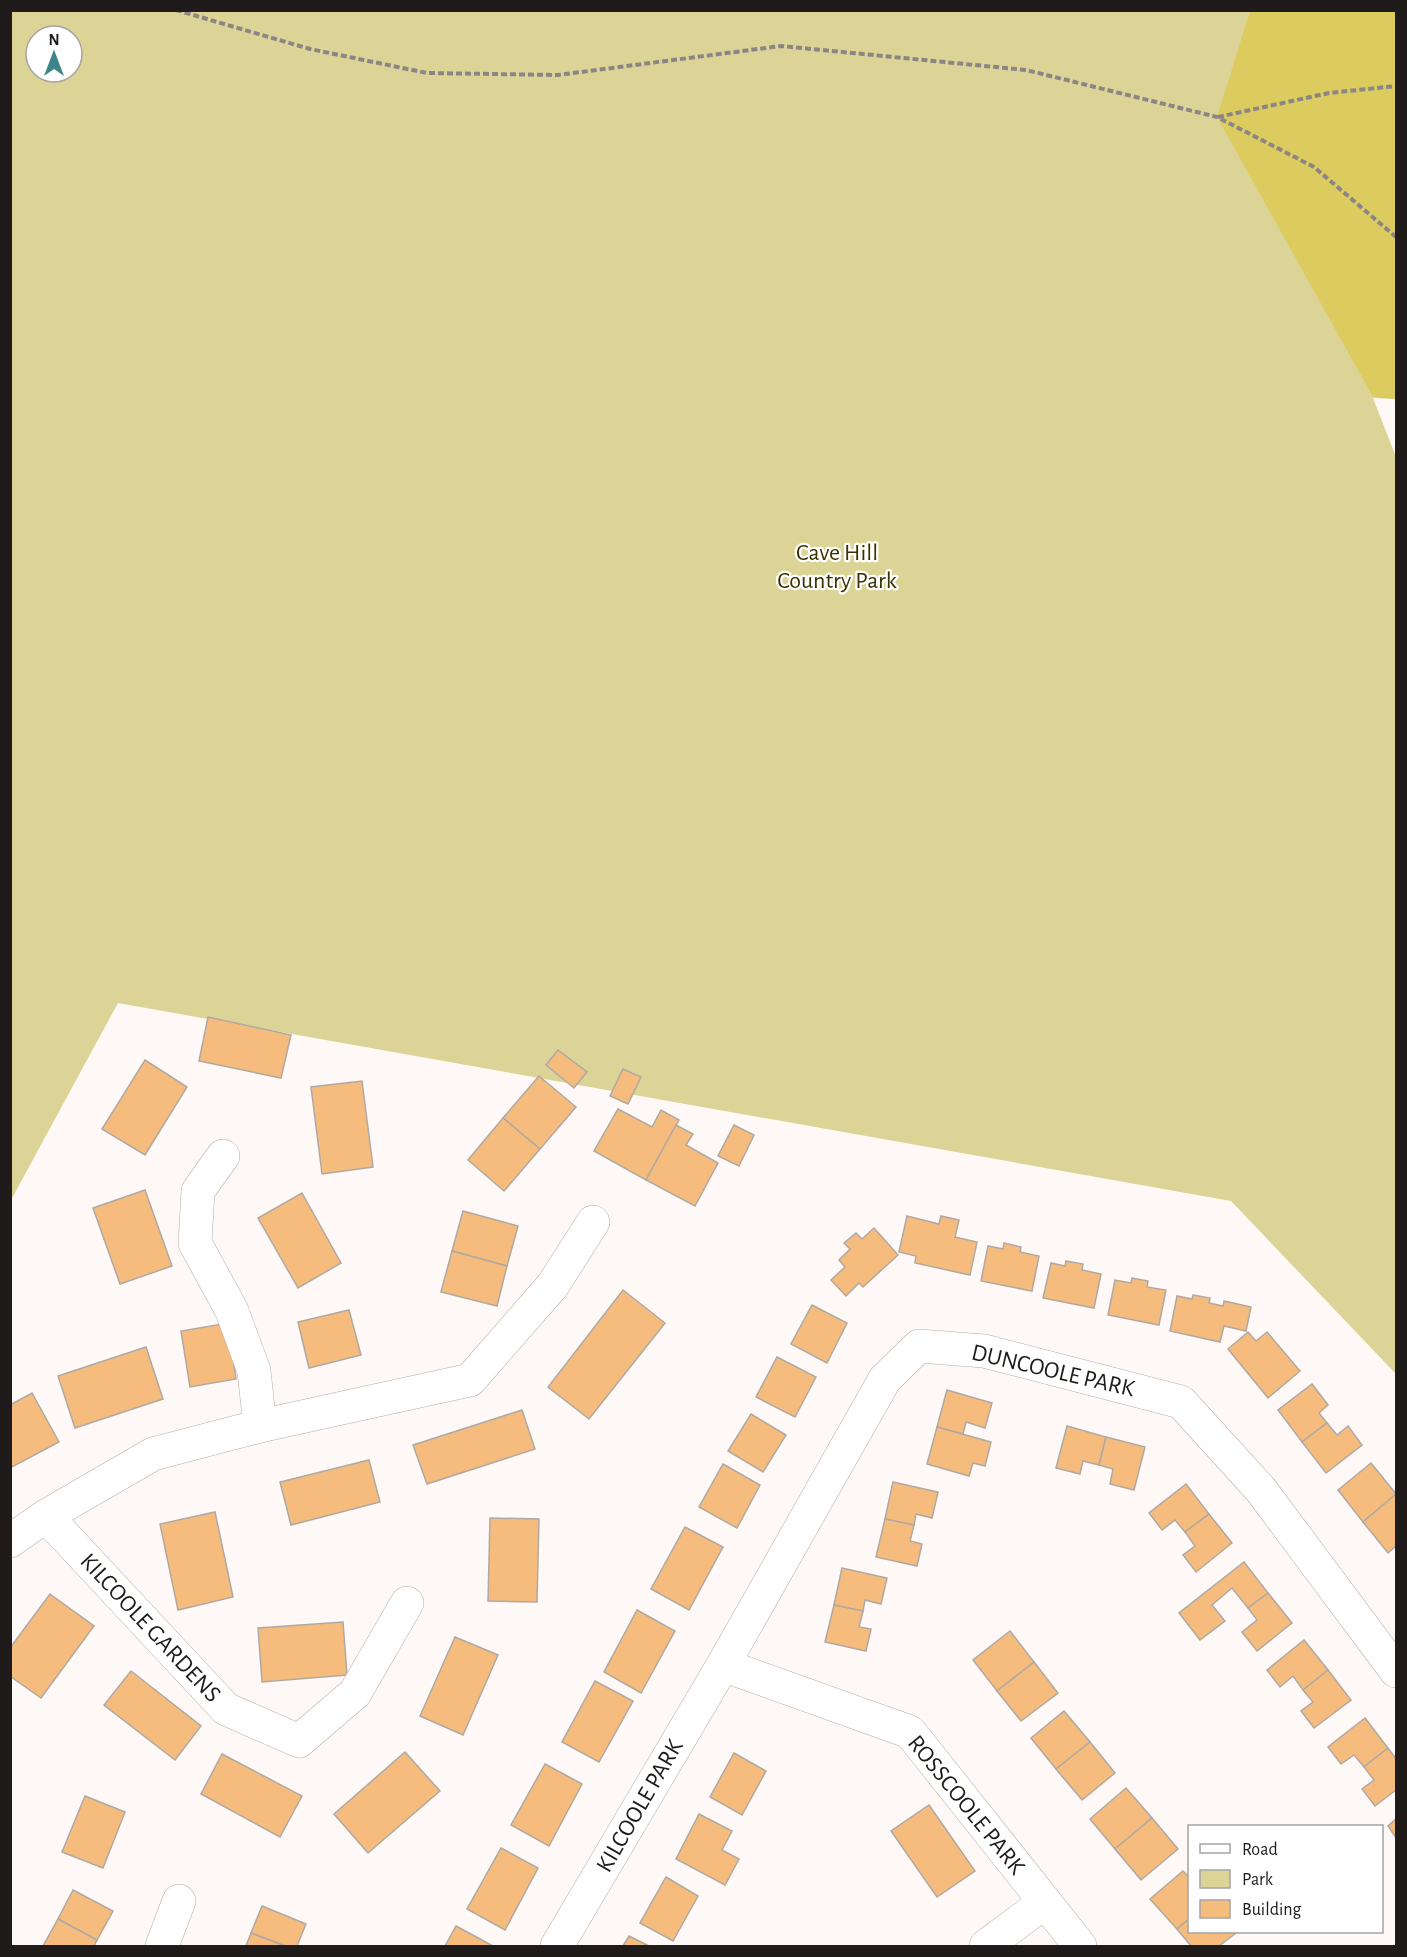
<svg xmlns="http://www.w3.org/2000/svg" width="1407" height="1957" viewBox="0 0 1407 1957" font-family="'Alegreya Sans',sans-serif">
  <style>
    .green { fill: #dcd496; fill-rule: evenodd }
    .forest { fill: #dccc60 }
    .building { fill: #f6bc7d; stroke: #b0a9a3; stroke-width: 1.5 }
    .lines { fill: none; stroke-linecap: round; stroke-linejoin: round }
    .minor-casing { stroke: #b7adaa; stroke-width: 34 }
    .path { stroke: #8b8685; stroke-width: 4; stroke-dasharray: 6 3; stroke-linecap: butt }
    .minor { stroke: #fff; stroke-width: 33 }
    .labels { text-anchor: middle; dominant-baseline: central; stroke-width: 4.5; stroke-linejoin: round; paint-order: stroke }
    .park-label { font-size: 24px; fill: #383201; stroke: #fff }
    .street-label { font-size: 24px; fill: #1e1b1a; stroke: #fff }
  </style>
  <rect width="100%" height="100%" fill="#fef8f6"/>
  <path class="green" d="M11,11h1385v388l-23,-1 23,59v917l-165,-173 -1113,-198 -107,197zM36,36h36v36h-36z"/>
  <path class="forest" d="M1250,11h146v388l-23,-2 -156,-280z"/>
  <g class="building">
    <path d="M208,1017l83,18 -10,43 -82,-17z"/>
    <path d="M558,1050l29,22 -13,16 -28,-23z"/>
    <path d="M145,1060l42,27 -42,68 -43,-26z"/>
    <path d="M623,1069l18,8 -13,27 -18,-8z"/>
    <path d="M539,1076l37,31 -36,42 -37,-31z"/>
    <path d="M362,1081l11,86 -51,7 -11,-87z"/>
    <path d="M618,1109l34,18 9,-17 18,10 -33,60 -52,-29z"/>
    <path d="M503,1118l37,31 -36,42 -36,-31z"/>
    <path d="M676,1125l17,9 -7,11 32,18 -23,43 -49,-26z"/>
    <path d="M734,1125l20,10 -15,31 -21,-10z"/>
    <path d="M145,1190l27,76 -52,18 -27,-76z"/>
    <path d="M302,1193l39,70 -43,25 -40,-70z"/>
    <path d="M463,1211l55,15 -11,40 -55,-15z"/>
    <path d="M907,1216l32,8 2,-8 18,4 -4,17 22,5 -7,33 -55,-12 1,-7 -17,-4z"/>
    <path d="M874,1228l24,27 -35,32 -4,-4 -13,13 -15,-16 14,-13 -6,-7 11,-11 -6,-6 12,-10 6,6z"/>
    <path d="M1004,1243l17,4 -1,5 19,4 -7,35 -51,-10 7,-35 15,3z"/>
    <path d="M452,1251l55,15 -10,40 -56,-14z"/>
    <path d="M1066,1261l17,3 -1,6 19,4 -7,34 -51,-10 8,-35 14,3z"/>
    <path d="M1132,1278l16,3 -1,6 19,3 -7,35 -51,-10 7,-35 16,3z"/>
    <path d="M623,1290l42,33 -76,96 -41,-32z"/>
    <path d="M1193,1295l17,3 -1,5 14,3 1,-5 27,6 -5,24 -22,-5 -4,16 -50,-11 7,-35 15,3z"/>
    <path d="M812,1305l35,18 -20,40 -36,-19z"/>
    <path d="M349,1310l12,45 -52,13 -11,-46z"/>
    <path d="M228,1323l8,56 -46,8 -9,-56z"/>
    <path d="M1248,1332l8,9 11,-9 33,39 -32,27 -40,-49z"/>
    <path d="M146,1347l17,52 -88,29 -17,-52z"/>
    <path d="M777,1357l39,20 -21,40 -39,-20z"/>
    <path d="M1312,1384l16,21 -9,8 8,10 -25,19 -24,-32z"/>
    <path d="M947,1390l45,13 -7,25 -19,-6 -3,12 -26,-7z"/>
    <path d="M32,1393l27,49 -49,26v-63z"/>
    <path d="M522,1410l13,39 -108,35 -14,-39z"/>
    <path d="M751,1414l35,21 -23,37 -35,-21z"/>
    <path d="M1327,1423l10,12 11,-9 14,19 -36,28 -24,-31z"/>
    <path d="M1067,1426l39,11 -7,28 -16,-4 -3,13 -24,-6z"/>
    <path d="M937,1427l54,15 -6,24 -12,-3 -4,13 -42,-12z"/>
    <path d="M1106,1437l39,10 -11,43 -24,-6 3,-15 -14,-4z"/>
    <path d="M369,1460l11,42 -89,23 -11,-43z"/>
    <path d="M1371,1463l25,31 -33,28 -25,-32z"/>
    <path d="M723,1464l37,21 -23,43 -38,-21z"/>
    <path d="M893,1482l45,10 -6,26 -16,-4 -2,11 -29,-6z"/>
    <path d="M1186,1484l23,30 -24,18 -10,-12 -13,10 -13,-17z"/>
    <path d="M1396,1494v52l-8,7 -25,-31z"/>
    <path d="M215,1512l18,85 -55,13 -18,-86z"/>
    <path d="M1209,1514l23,29 -36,29 -13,-17 12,-9 -10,-14z"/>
    <path d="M490,1518l49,1 -2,83 -49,-1z"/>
    <path d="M885,1519l29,6 -4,16 12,3 -5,22 -41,-9z"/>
    <path d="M685,1527l38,20 -34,63 -38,-21z"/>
    <path d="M1244,1562l24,31 -20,15 -16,-20 -20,17 13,16 -25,19 -21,-27z"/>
    <path d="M842,1568l45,10 -6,26 -16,-4 -2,11 -29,-6z"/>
    <path d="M1268,1593l24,30 -35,28 -15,-19 15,-12 -9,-12z"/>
    <path d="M50,1594l44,32 -53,72 -31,-22v-28z"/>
    <path d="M834,1605l29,6 -4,16 12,2 -5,22 -41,-9z"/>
    <path d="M637,1610l38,21 -34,62 -37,-21z"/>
    <path d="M343,1622l4,53 -85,7 -4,-54z"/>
    <path d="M1010,1631l24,31 -37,29 -24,-31z"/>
    <path d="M455,1637l43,18 -35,80 -43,-19z"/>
    <path d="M1304,1640l24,30 -25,20 -10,-14 -13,11 -13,-17z"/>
    <path d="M1034,1662l24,31 -37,28 -24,-30z"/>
    <path d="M1328,1670l23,30 -37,28 -13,-17 12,-9 -10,-12z"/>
    <path d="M131,1671l70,55 -26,34 -71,-55z"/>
    <path d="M595,1681l38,20 -34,61 -37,-20z"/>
    <path d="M1064,1711l26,31 -34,27 -25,-31z"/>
    <path d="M1365,1718l23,30 -24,19 -10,-12 -13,9 -13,-17z"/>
    <path d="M1090,1742l25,31 -33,27 -26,-31z"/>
    <path d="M1388,1748l8,11v31l-21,16 -13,-17 12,-9 -10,-13z"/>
    <path d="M405,1752l35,39 -72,62 -34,-39z"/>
    <path d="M734,1753l32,18 -24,44 -32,-18z"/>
    <path d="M222,1754l80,42 -22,41 -79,-43z"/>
    <path d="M545,1764l37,20 -33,62 -38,-21z"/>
    <path d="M1126,1788l26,30 -37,31 -25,-30z"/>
    <path d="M85,1796l40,16 -22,56 -41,-16z"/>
    <path d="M929,1805l46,66 -38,26 -46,-66z"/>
    <path d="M699,1814l33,17 -10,19 17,9 -14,26 -49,-26z"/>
    <path d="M1152,1818l26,31 -37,31 -26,-31z"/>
    <path d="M1396,1819v19l-8,-12z"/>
    <path d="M501,1848l37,20 -33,62 -38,-21z"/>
    <path d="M1183,1871l7,7v40l-13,11 -27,-30z"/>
    <path d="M666,1877l32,19 -25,45 -33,-18z"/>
    <path d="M73,1890l40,21 -16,29 -39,-21z"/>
    <path d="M262,1906l44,18 -9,22h-12l-34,-13z"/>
    <path d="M1190,1918v14l46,1 -17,13h-28l-14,-17z"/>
    <path d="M58,1919l39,21 -3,6h-51z"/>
    <path d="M456,1926l37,20h-48z"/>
    <path d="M251,1933l34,13h-39z"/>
    <path d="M629,1936l20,10h-26z"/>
  </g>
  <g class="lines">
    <g class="minor-casing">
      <g id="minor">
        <path d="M223,1156l-25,35 -3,52 37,68 22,60 6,55"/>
        <path d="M46,1516l180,193 73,32 56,-48 52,-90"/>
        <path d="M10,1541l36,-25 107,-62 107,-28 210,-46 83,-95 40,-63"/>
        <path d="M723,1665l187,67 170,214"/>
        <path d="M162,1946l17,-45"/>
        <path d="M557,1946l166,-281 162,-286 34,-33 65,5 197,51 80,88 135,181"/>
        <path d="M986,1946l59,-44"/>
      </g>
    </g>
    <g class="path">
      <path d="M176,10l134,39 117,24 131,2 223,-29 245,24 191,47 97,50 82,70"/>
      <path d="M1218,117l111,-24 67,-7"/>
    </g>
    <use href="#minor" class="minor"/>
  </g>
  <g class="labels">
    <g class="park-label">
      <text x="837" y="553">Cave Hill<tspan x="837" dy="28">Country Park</tspan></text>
    </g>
    <g class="street-label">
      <text transform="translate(1053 1371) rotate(13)">DUNCOOLE PARK</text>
      <text transform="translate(150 1628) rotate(47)">KILCOOLE GARDENS</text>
      <text transform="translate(966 1805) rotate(51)">ROSSCOOLE PARK</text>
      <text transform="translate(640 1806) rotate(-60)">KILCOOLE PARK</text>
    </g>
  </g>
  <rect width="1407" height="1957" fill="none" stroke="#1e1b1a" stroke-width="24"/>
  <rect x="1188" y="1825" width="195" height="108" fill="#ffffff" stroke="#a5a4a3" stroke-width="1.5"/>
  <rect x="1200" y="1844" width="30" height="9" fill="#ffffff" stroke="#a5a4a3" stroke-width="1.5"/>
  <text x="1242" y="1855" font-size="18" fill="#1e1b1a">Road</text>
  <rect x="1200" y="1870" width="30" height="18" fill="#dcd496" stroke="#a5a4a3" stroke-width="1.5"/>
  <text x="1242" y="1885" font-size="18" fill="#1e1b1a">Park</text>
  <rect x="1200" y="1900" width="30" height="18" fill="#f6bc7d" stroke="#a5a4a3" stroke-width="1.5"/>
  <text x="1242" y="1915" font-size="18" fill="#1e1b1a">Building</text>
  <g transform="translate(54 54)"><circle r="28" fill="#ffffff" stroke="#a5a4a3" stroke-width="1.5"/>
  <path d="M0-4.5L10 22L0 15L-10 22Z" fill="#3d8589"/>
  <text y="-9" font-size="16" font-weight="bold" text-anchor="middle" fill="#1e1b1a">N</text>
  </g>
</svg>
